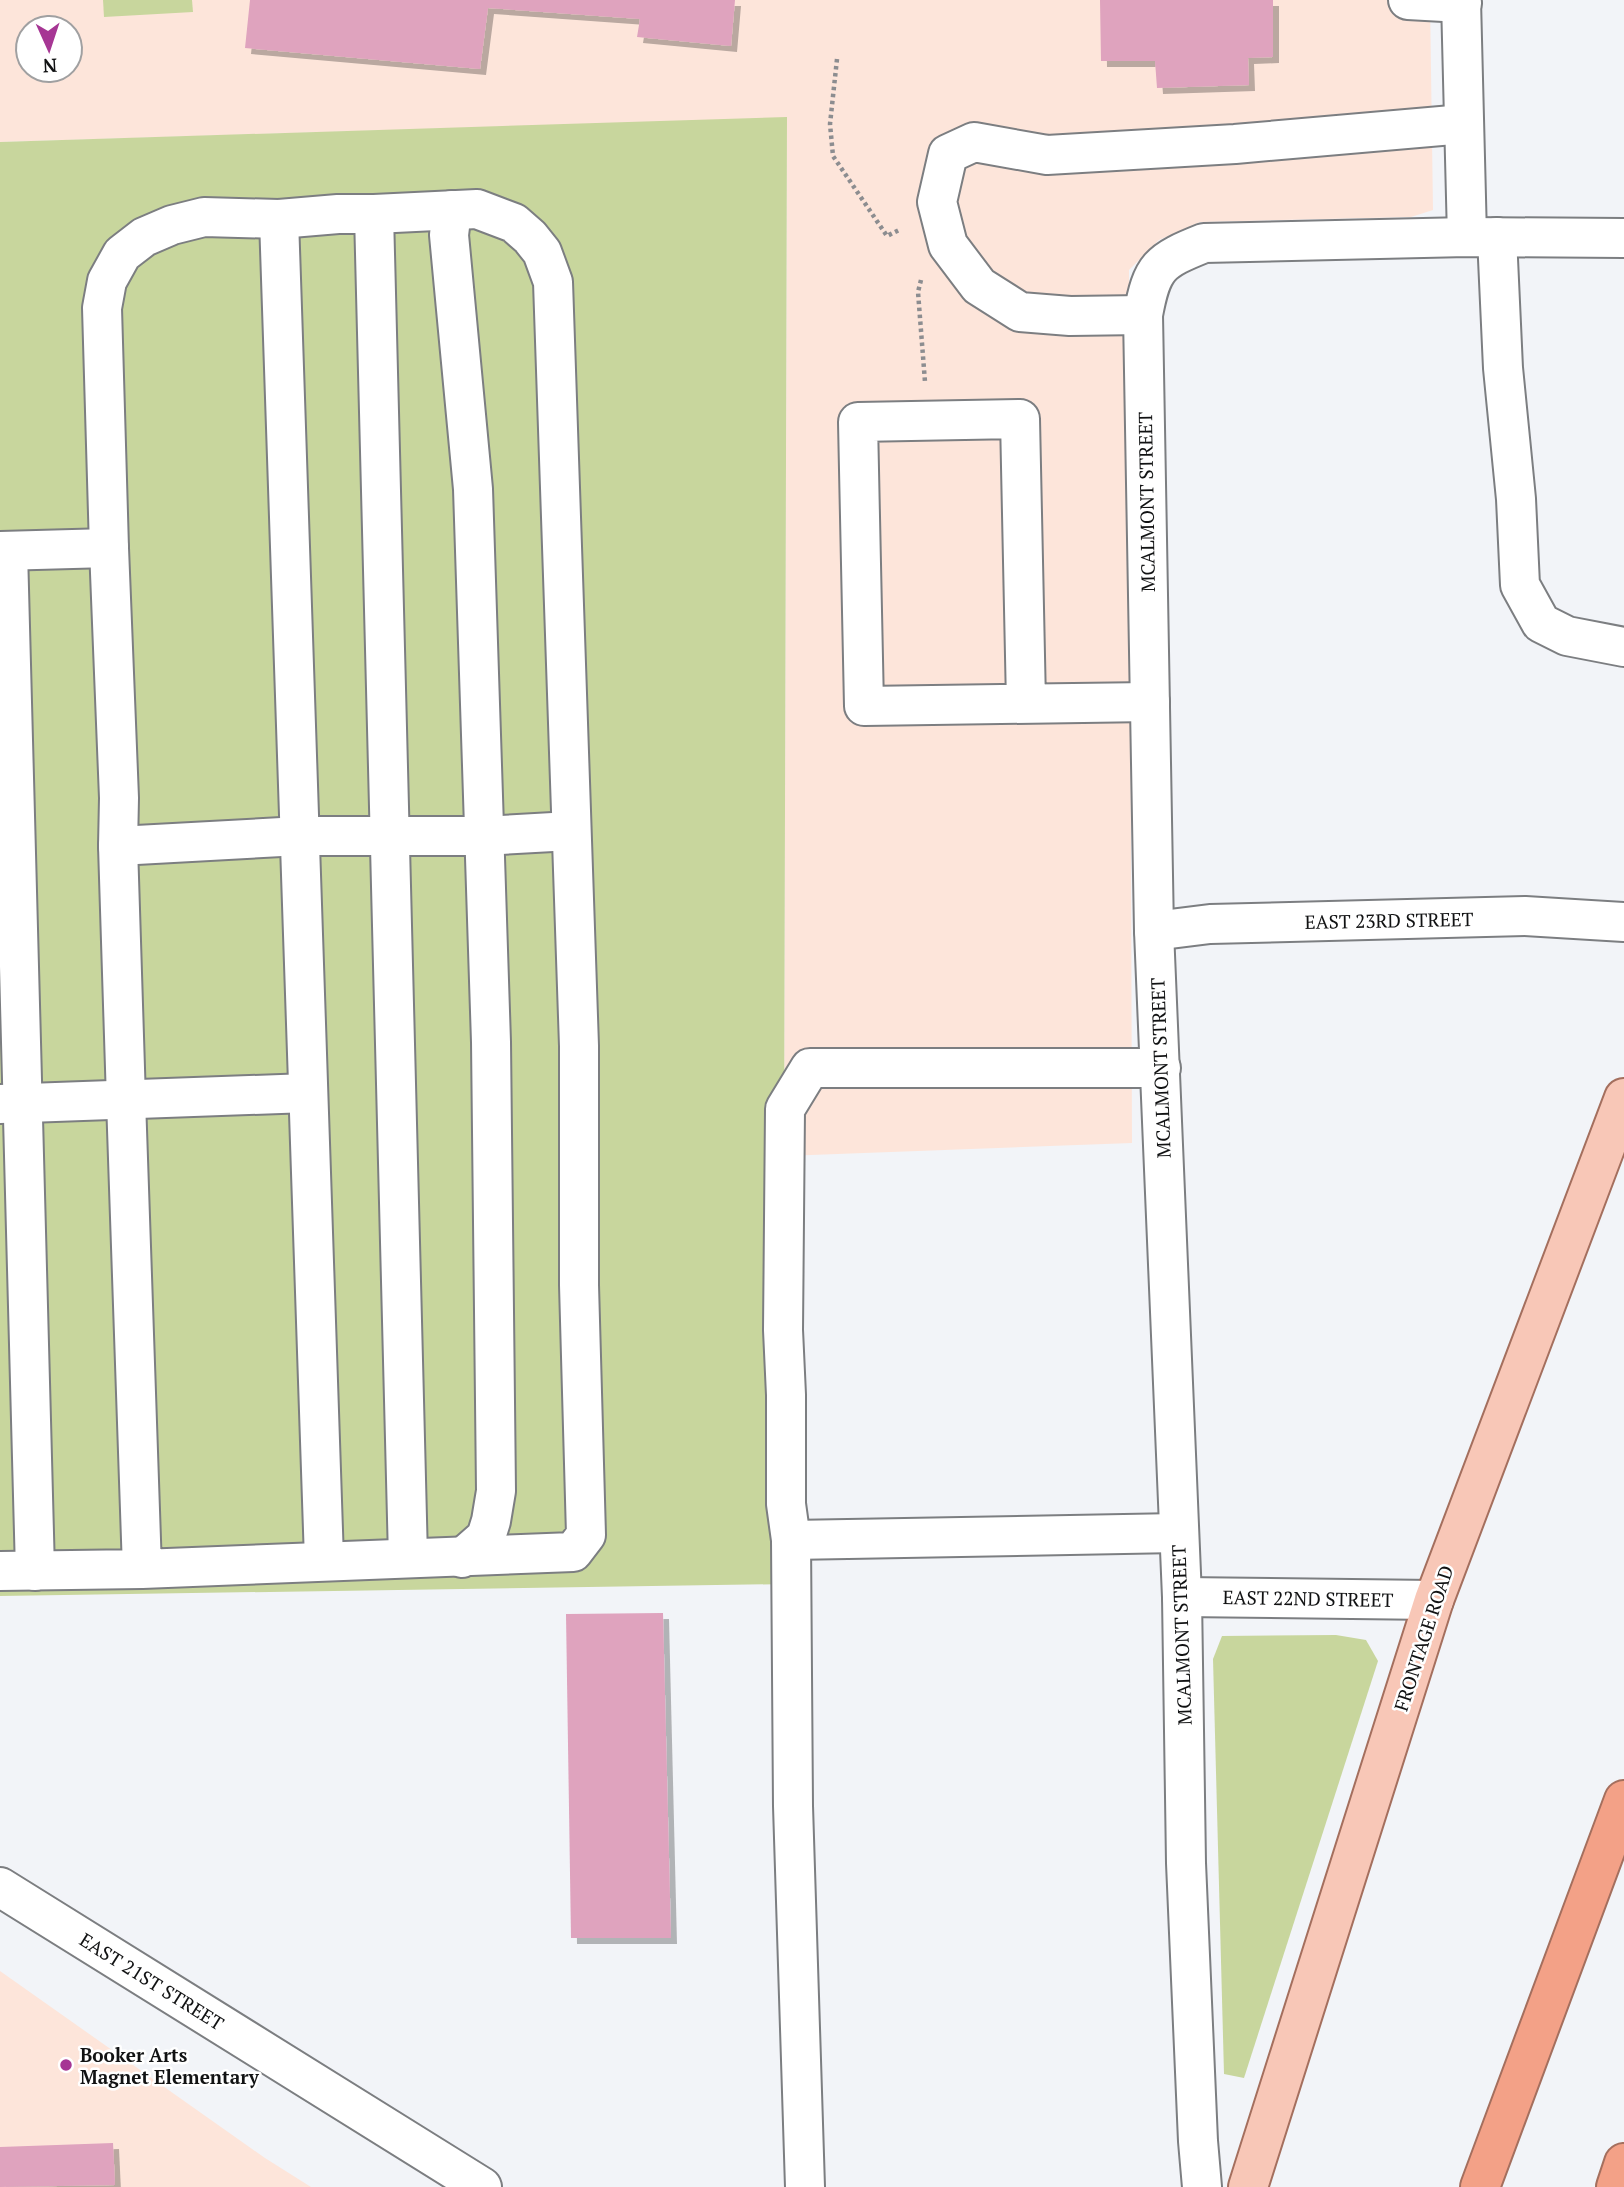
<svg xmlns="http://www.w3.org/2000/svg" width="1624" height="2187" viewBox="0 0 1624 2187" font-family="'PT Serif',serif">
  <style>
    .education { fill: #fde5da; fill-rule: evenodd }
    .green { fill: #c8d69d }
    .building { fill: #dfa3be; filter: url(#shadow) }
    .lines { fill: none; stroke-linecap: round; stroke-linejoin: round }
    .minor-casing { stroke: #7c7e81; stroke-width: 42 }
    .major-casing { stroke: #a46f5e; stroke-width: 42 }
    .highway-casing { stroke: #a46f5e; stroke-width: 42 }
    .path { stroke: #8c8d90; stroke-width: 4.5; stroke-dasharray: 3.5 3.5; stroke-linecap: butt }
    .minor { stroke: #fff; stroke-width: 38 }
    .major { stroke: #f8c7b7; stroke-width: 38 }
    .highway { stroke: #f3a187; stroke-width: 38 }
    .poi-dot { fill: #a63694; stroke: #fff; stroke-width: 2.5 }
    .labels { text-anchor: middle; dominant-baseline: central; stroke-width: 5; stroke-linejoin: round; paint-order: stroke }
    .street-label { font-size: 19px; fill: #111213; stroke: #fff }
    .poi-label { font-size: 19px; font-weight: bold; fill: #111213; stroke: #fff; text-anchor: start }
  </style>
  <defs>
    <filter id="shadow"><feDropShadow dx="6" dy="6" stdDeviation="0" flood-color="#0004"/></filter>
  </defs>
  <rect width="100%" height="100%" fill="#f2f4f8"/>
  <g class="education">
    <path d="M0,0h1430l3,210 -22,7 -211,5 -41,18 -30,30 3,873 -348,13 3,-1038 -787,24zM28,28h42v42h-42z"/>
    <path d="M0,1971l265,187 46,29h-311z"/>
  </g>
  <g class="green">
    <path d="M103,0h89l1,12 -89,5z"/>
    <path d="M787,117l-3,1039 3,428 -787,12v-1454z"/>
    <path d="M1336,1635l30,5 12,21 -134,417 -20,-4 -11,-415 9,-23z"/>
  </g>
  <g class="building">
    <path d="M250,0h485l-4,46 -94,-9 3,-18 -152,-11 -8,61 -235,-21z"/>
    <path d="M1100,0h173v57l-25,1 1,27 -92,3 -2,-27h-54z"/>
    <path d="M663,1613l8,325h-100l-5,-324z"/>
    <path d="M113,2143l2,42 -115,2v-40z"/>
  </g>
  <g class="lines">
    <g class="minor-casing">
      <g id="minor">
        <path d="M1408,0l54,3"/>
        <path d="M1461,0l6,237"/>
        <path d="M452,210l-3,25 24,254 18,553 5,449 -5,30 -5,16 -24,21"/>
        <path d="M374,214l34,1344"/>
        <path d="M279,219l45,1341"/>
        <path d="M1497,237l6,131 13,131 4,86 21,38 26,13 57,11"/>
        <path d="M1143,315l-73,1 -50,-4 -41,-26 -31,-41 -11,-43 11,-48 26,-12 73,13 188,-11 229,-20"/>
        <path d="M0,551l109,-3"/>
        <path d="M8,551l27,1020"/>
        <path d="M1026,703l-6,-284 -162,3 6,284 286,-4"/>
        <path d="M118,846l182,-10h183l88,-5"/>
        <path d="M1154,931l56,-7 315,-8 99,6"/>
        <path d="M0,1104l308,-11"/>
        <path d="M791,1540l387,-7"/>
        <path d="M0,1571l142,-2 431,-17 13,-17 -7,-250v-239l-26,-764 -11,-30 -12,-15 -16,-14 -37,-14 -103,5h-36l-59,5 -75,-2 -32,8 -28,12 -22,17 -15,27 -5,27 7,240 10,250 -1,48 8,254 16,469"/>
        <path d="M1182,1597l252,3"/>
        <path d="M0,1887l482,300"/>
        <path d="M805,2187l-12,-381 -2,-266 -5,-36v-109l-3,-65 2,-221 25,-41h351"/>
        <path d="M1202,2187l-4,-46 -12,-278 -4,-266 -28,-666 -11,-616c9,-49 16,-54 61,-72l263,-6 157,1"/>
      </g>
    </g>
    <g class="major-casing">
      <path id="major" d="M1248,2187l186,-587 190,-502"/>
    </g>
    <g class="highway-casing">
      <g id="highway">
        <path d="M1480,2187l144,-387"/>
        <path d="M1616,2187l8,-24"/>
      </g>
    </g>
    <g class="path">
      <path d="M837,59l-7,65 3,32 54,80 12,-6"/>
      <path d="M921,280l-3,12 7,90"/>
    </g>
    <use href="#minor" class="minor"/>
    <use href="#major" class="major"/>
    <use href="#highway" class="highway"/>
  </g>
  <circle class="poi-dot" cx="66" cy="2065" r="7"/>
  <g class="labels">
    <g class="street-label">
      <text transform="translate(1146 502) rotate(-91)">MCALMONT STREET</text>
      <text transform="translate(1389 920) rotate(-1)">EAST 23RD STREET</text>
      <text transform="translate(1160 1068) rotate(-92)">MCALMONT STREET</text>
      <text transform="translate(1308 1598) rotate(1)">EAST 22ND STREET</text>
      <text transform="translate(1181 1635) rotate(-92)">MCALMONT STREET</text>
      <text transform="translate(1423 1638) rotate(-72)">FRONTAGE ROAD</text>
      <text transform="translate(152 1981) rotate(32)">EAST 21ST STREET</text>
    </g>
    <g class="poi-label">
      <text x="80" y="2054">Booker Arts<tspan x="80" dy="22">Magnet Elementary</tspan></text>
    </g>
  </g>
  <g transform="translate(49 49) rotate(177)"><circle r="33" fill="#ffffff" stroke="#a0a0a1" stroke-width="2"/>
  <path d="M0-5L12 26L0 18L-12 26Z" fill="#a63694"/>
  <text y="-10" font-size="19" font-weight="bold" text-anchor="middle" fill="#111213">N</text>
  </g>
</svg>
